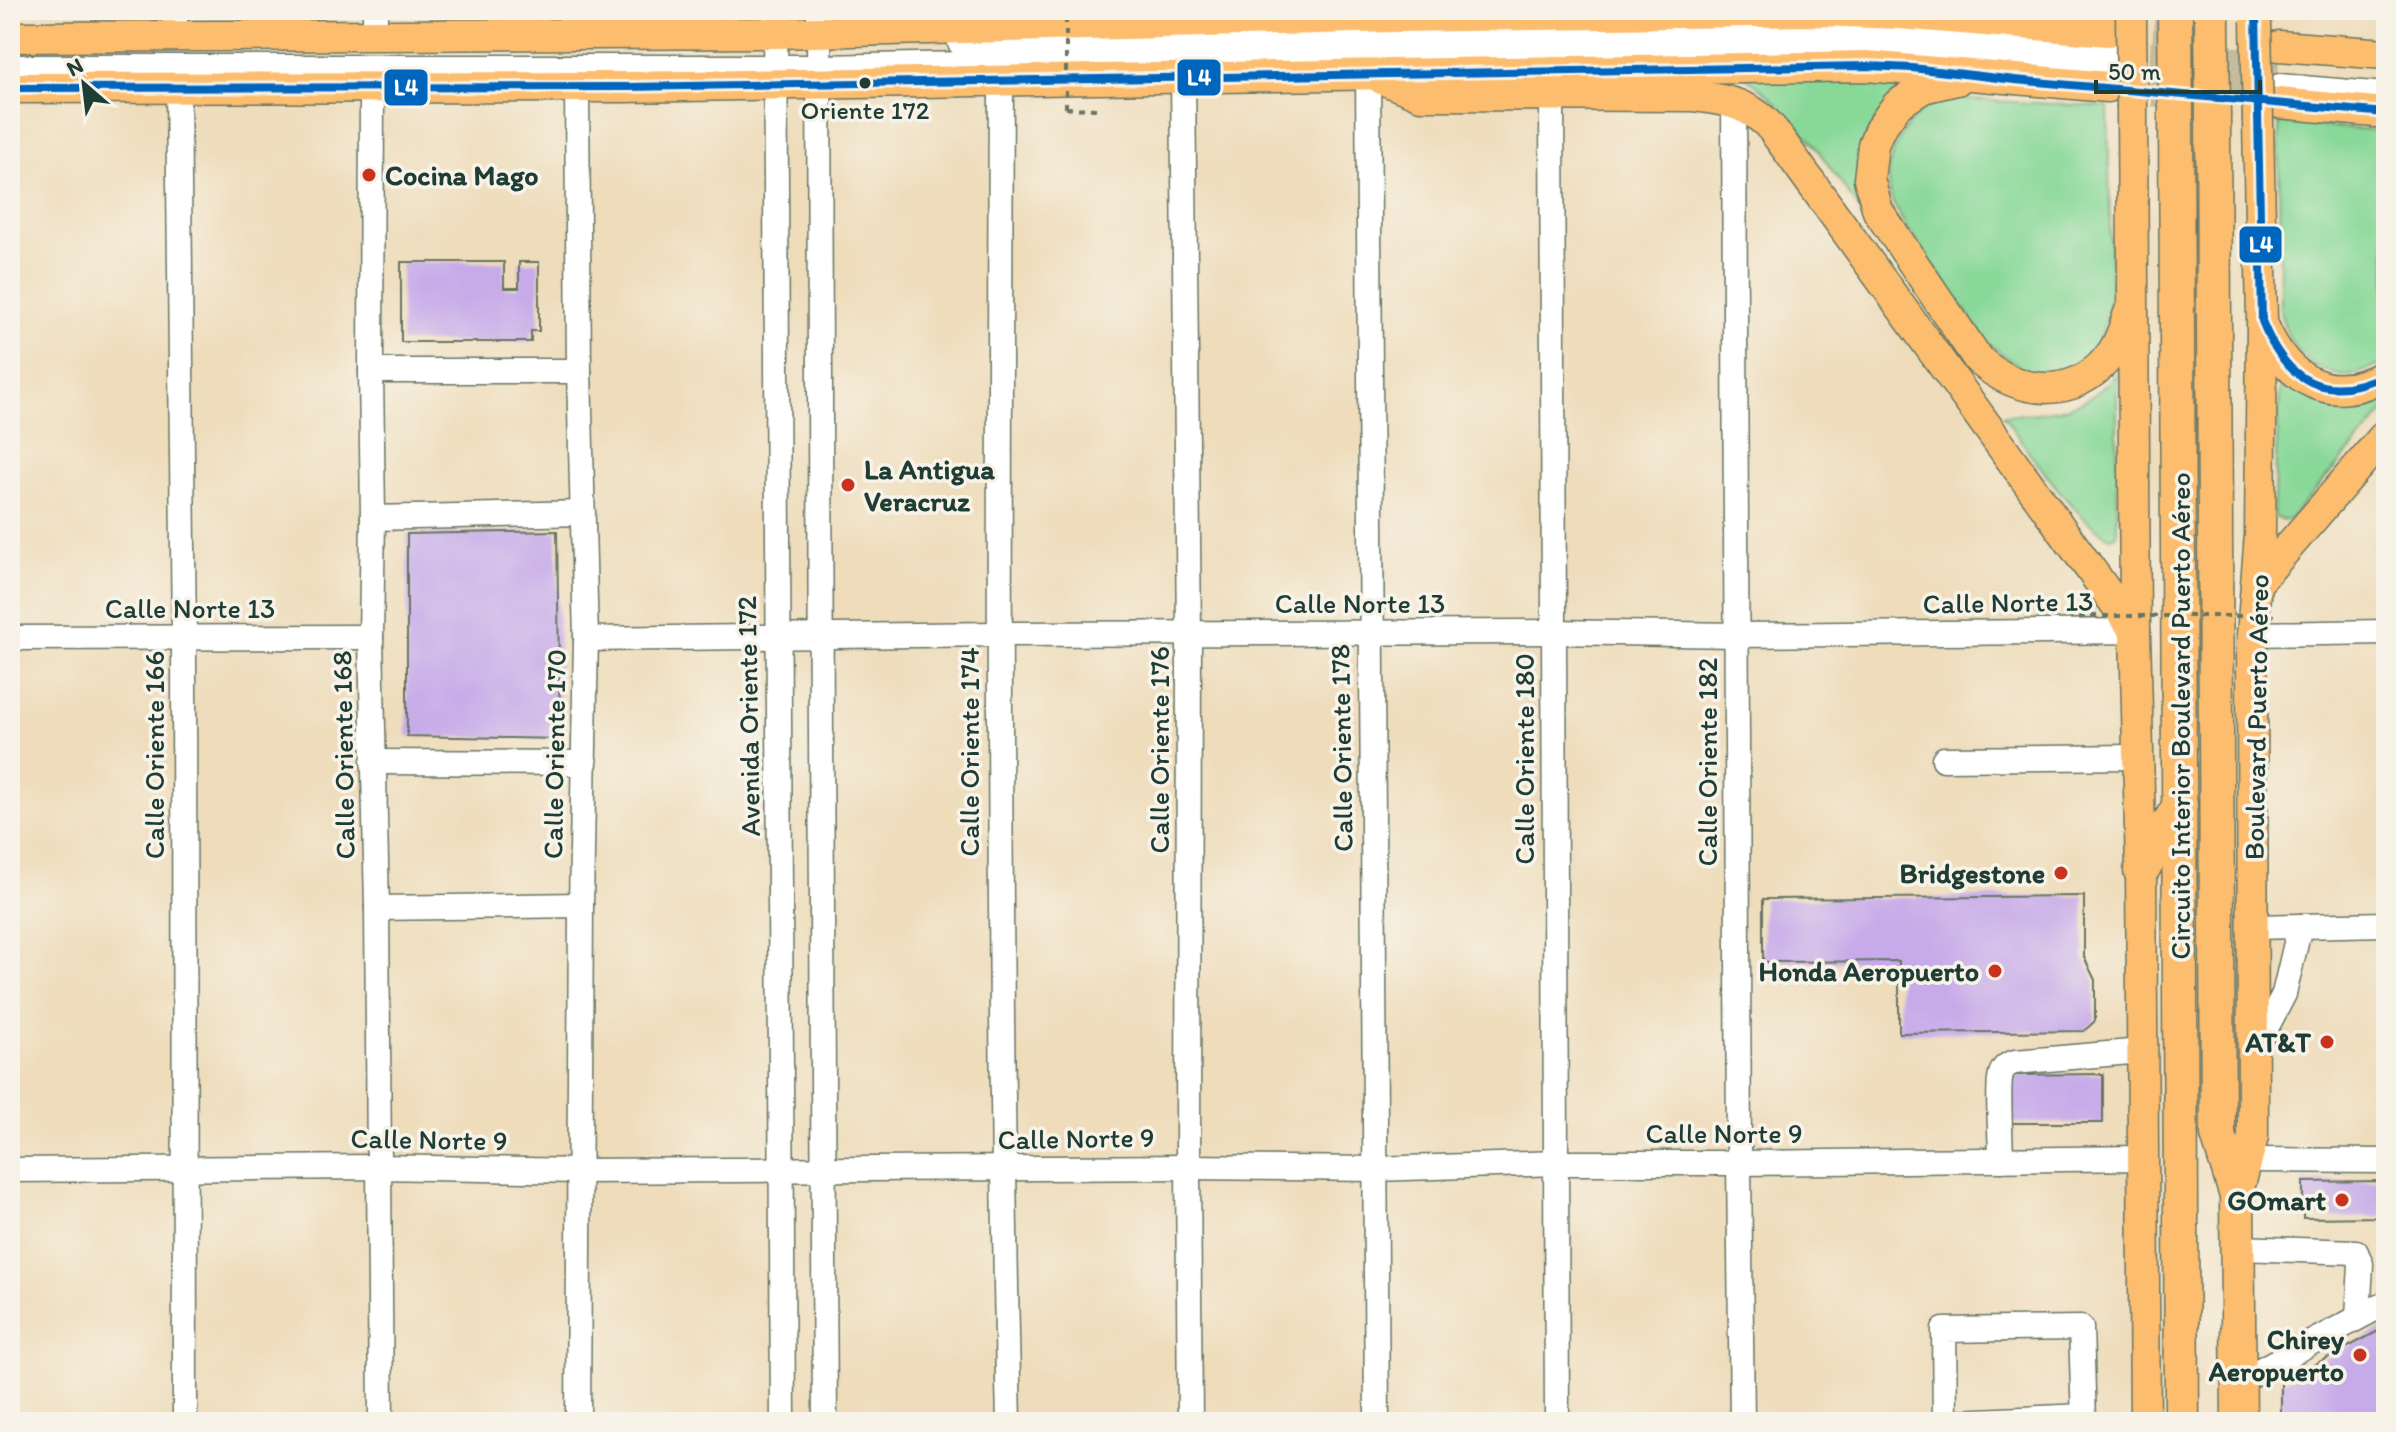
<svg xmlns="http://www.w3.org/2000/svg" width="2396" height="1432" viewBox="0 0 2396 1432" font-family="Itim,sans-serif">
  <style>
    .green { fill: #88d898; stroke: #548a66; stroke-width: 2 }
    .building { fill: #c6aae9 }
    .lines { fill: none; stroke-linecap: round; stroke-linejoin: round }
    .minor-tunnel { stroke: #c5bc9f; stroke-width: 24; stroke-dasharray: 24 12; stroke-linecap: butt }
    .major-tunnel { stroke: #c5bc9f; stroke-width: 30; stroke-dasharray: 30 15; stroke-linecap: butt }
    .minor-casing { stroke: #677563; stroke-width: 27 }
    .major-casing { stroke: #677563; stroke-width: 33 }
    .highway-casing { stroke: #677563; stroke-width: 37 }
    .path { stroke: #677563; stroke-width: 4; stroke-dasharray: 6 6; stroke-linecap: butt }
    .minor { stroke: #fff; stroke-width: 24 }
    .major { stroke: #fcbd6e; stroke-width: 30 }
    .highway { stroke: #fcbd6e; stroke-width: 34 }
    .major-bridge-casing { stroke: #677563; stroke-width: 33; stroke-linecap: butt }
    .highway-bridge-casing { stroke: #677563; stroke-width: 37; stroke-linecap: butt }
    .path-bridge { stroke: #677563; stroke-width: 4; stroke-dasharray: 6 6; stroke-linecap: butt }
    .major-bridge { stroke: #fcbd6e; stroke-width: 30 }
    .highway-bridge { stroke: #fcbd6e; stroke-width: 34 }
    .bus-1-casing { stroke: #f7f3e8; stroke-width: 14 }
    .bus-1 { stroke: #0065bd; stroke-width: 8 }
    .bus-dot { fill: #1f3d34; stroke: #f7f3e8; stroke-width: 3 }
    .poi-dot { fill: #c8321e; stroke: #f7f3e8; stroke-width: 3 }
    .labels { text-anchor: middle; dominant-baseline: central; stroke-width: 7; stroke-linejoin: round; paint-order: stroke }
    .bus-label { font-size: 26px; fill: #1f3d34; stroke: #f7f3e8 }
    .poi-label { font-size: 28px; font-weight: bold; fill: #1f3d34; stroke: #f7f3e8; text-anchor: end }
    .street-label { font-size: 28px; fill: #1f3d34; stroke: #f7f3e8 }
    .line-badge { stroke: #f7f3e8; stroke-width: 3 }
    .badge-label { font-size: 22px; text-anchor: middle; font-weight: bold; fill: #fff }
  </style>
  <rect width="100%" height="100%" fill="#f7f3e8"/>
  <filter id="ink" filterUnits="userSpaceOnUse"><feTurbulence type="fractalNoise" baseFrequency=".0125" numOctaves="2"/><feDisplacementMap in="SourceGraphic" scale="16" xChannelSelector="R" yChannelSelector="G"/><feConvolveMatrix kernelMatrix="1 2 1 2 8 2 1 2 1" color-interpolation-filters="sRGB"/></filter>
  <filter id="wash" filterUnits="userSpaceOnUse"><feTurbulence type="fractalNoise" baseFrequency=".006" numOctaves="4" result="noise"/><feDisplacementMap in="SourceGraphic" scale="32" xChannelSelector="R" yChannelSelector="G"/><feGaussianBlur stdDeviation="1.8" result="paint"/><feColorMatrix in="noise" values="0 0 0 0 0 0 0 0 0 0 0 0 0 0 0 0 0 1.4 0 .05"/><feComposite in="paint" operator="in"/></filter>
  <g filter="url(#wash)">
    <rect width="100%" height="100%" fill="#eedcba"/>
    <g class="green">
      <path d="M1744,75l168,2 -22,22 -24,120 -56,-80 -41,-43z"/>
      <path d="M1956,99l152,8 3,171 -3,30 -8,31 -17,18 -17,13 -19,4 -23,-4 -35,-26 -84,-119c-7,-11 -13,-22 -16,-35 -6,-32 17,-76 49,-88 5,-2 12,-2 18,-3z"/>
      <path d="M2279,123l107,8v232c-12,4 -25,10 -37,13 -6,1 -13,-2 -19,-4 -30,-9 -44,-34 -50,-62z"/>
      <path d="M2117,372v158l-2,5 -4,2c-27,-6 -91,-97 -108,-122 46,-2 84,-3 114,-43z"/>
      <path d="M2281,373l105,17v20l-96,109 -6,2 -9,-4 -2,-6z"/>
    </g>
    <g id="blocks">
      <g class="building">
        <path d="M401,262h103v26h15v-26h20v69h-8v11h-130z"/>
        <path d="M557,531l3,208 -153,-3v-202z"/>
        <path d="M2084,896v61l11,23v41l-11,10 -185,2v-72l-136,1v-63z"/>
        <path d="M2103,1074v49h-91l-1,-48z"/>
        <path d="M2381,1181l1,36 -79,1v-36z"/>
        <path d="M2386,1327v95h-105v-40z"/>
      </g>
    </g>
  </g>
  <g filter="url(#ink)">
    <use href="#blocks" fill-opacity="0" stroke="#677563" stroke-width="2"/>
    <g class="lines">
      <g class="minor-tunnel">
        <path d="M2114,52l165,9"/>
        <path d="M2115,72l158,14"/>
      </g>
      <g class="major-tunnel">
        <path d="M2108,31l171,15"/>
        <path d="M2108,87l171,16"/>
      </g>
      <g class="minor-casing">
        <g id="minor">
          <path d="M375,10v25"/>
          <path d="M572,10v24"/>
          <path d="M775,10l8,1412"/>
          <path d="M819,10c3,471 0,941 6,1412"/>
          <path d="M175,36v-26"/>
          <path d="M960,43l749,-9h165l234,18"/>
          <path d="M10,67h809l641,-13 399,-5 249,22"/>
          <path d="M1368,74l9,1348"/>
          <path d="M1183,78l6,556 -1,533 2,255"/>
          <path d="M1001,81c-2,447 -3,894 8,1341"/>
          <path d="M2279,86l107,9"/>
          <path d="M372,87l-1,284 2,147 -2,119 6,271 4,514"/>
          <path d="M178,88l6,551 1,783"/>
          <path d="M577,88l2,283 7,268 -5,266 -3,517"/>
          <path d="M1552,95l5,1327"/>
          <path d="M1734,103l5,1060 3,259"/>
          <path d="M371,371h208"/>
          <path d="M373,518l210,-5"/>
          <path d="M2252,634l134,-2"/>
          <path d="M10,638l361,-1"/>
          <path d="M586,639l412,-5 555,-2 184,3 398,-4"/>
          <path d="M1944,759l193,-2"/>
          <path d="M373,762l212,1"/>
          <path d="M377,908l204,-3"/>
          <path d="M2253,927l133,-3"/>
          <path d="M2253,1053l31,-59 16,-68"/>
          <path d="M2001,1160c0,-18 -4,-73 0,-86 3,-8 7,-10 14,-12l127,-11"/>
          <path d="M2247,1160l139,1"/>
          <path d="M10,1170l369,-3 200,4 609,-4 187,2 182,-6h182l404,-5"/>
          <path d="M2238,1248l118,4 5,12 -3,53"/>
          <path d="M2239,1381l147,-78"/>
          <path d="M1945,1422l-1,-92 137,-2 3,94"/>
          <path d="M1956,1422l128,-6"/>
        </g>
      </g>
      <g class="major-casing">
        <g id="major">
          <path d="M10,37l765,-4 620,-16 422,-6 83,3 208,17"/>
          <path d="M2279,46l107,8"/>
          <path d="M1382,79l39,16 272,1c31,3 59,8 80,34l362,501"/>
          <path d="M1957,80l-34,8 -26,17 -18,25 -6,15 -4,34 9,32 100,148c40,37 98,42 133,-5 9,-12 13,-27 18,-41"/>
          <path d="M10,88l617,-1 1240,-21 241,21"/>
          <path d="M2279,103l107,10"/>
          <path d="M2132,109l3,522 6,240 4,551"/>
          <path d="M2264,327c24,54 67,80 122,47"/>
          <path d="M2258,582l128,-148"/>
          <path d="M2237,1196l16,-59 -1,-503 8,-100 2,-213 -4,-200"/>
        </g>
      </g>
      <g class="highway-casing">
        <g id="highway">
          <path d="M2176,114l6,1308"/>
          <path d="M2213,117l5,1018 19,61 2,226"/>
          <path d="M2141,871l39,-66"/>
        </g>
      </g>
      <path class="path" d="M1066,108l30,1v-4"/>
      <use href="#minor" class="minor"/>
      <use href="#major" class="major"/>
      <use href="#highway" class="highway"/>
      <g class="major-bridge-casing">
        <g id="major-bridge">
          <path d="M2131,11l1,98"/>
          <path d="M2256,21l2,100"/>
        </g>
      </g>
      <g class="highway-bridge-casing">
        <g id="highway-bridge">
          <path d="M2175,15l1,99"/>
          <path d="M2212,18l1,99"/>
        </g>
      </g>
      <g class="path-bridge">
        <path d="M1066,108v-98"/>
        <path d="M2067,616h207"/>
      </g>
      <use href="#major-bridge" class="major-bridge"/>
      <use href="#highway-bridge" class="highway-bridge"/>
      <g class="bus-1-casing">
        <g id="bus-1">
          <path d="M2256,10l6,311c24,60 63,84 124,53"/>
          <path d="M10,88l617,-1 1240,-21 45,2 103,12 371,33"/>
        </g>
      </g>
      <use href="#bus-1" class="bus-1"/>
    </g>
  </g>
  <circle class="bus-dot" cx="865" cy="83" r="7"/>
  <g class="poi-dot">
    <circle cx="369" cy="175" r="8"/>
    <circle cx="848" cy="485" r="8"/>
    <circle cx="2061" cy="873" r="8"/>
    <circle cx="1995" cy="971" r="8"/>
    <circle cx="2327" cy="1042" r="8"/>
    <circle cx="2342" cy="1200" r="8"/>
    <circle cx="2360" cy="1355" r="8"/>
  </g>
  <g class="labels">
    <g class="bus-label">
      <text x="865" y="110">Oriente 172</text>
    </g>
    <g class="poi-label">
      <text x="385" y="175" text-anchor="start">Cocina Mago</text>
      <text x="864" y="469" text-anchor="start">La Antigua<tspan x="864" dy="32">Veracruz</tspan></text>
      <text x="2045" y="873">Bridgestone</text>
      <text x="1979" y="971">Honda Aeropuerto</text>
      <text x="2311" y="1042">AT&amp;T</text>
      <text x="2326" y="1200">GOmart</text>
      <text x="2344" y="1339">Chirey<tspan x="2344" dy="32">Aeropuerto</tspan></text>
    </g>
    <g class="street-label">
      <text transform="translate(2008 602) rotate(-1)">Calle Norte 13</text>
      <text x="1360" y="603">Calle Norte 13</text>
      <text x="190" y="608">Calle Norte 13</text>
      <text transform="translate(748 716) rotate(-91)">Avenida Oriente 172</text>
      <text transform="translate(2180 716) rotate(-90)">Circuito Interior Boulevard Puerto Aéreo</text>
      <text transform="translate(2256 717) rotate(-89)">Boulevard Puerto Aéreo</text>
      <text transform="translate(1341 748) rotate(-91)">Calle Oriente 178</text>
      <text transform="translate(1159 750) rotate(-90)">Calle Oriente 176</text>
      <text transform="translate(969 752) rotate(-90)">Calle Oriente 174</text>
      <text transform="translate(554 754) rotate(-89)">Calle Oriente 170</text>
      <text transform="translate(154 755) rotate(-90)">Calle Oriente 166</text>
      <text transform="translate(343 755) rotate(-91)">Calle Oriente 168</text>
      <text transform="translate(1524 759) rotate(-90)">Calle Oriente 180</text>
      <text transform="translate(1707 762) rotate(-90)">Calle Oriente 182</text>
      <text x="1724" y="1133">Calle Norte 9</text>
      <text transform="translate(1076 1138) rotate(-1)">Calle Norte 9</text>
      <text transform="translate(429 1139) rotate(1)">Calle Norte 9</text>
    </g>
  </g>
  <g class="line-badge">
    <rect x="1176" y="58" width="46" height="39" rx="8" fill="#0065bd"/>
    <rect x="383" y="68" width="46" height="39" rx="8" fill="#0065bd"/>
    <rect x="2238" y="225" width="45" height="39" rx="8" fill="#0065bd"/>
  </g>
  <g class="badge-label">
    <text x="1199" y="85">L4</text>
    <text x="406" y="95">L4</text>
    <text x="2261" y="252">L4</text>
  </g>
  <rect width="2396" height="1432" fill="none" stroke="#f7f3e8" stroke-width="40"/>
  <g transform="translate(84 84) rotate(332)" stroke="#f7f3e8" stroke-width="6" paint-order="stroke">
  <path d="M0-6L14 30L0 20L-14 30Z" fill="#1f3d34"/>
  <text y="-12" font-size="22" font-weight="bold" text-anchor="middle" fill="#1f3d34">N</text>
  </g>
  <path d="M2096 80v12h164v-12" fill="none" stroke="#1f3d34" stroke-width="4"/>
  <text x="2108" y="80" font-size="24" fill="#1f3d34" stroke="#f7f3e8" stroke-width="6" paint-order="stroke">50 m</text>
</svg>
